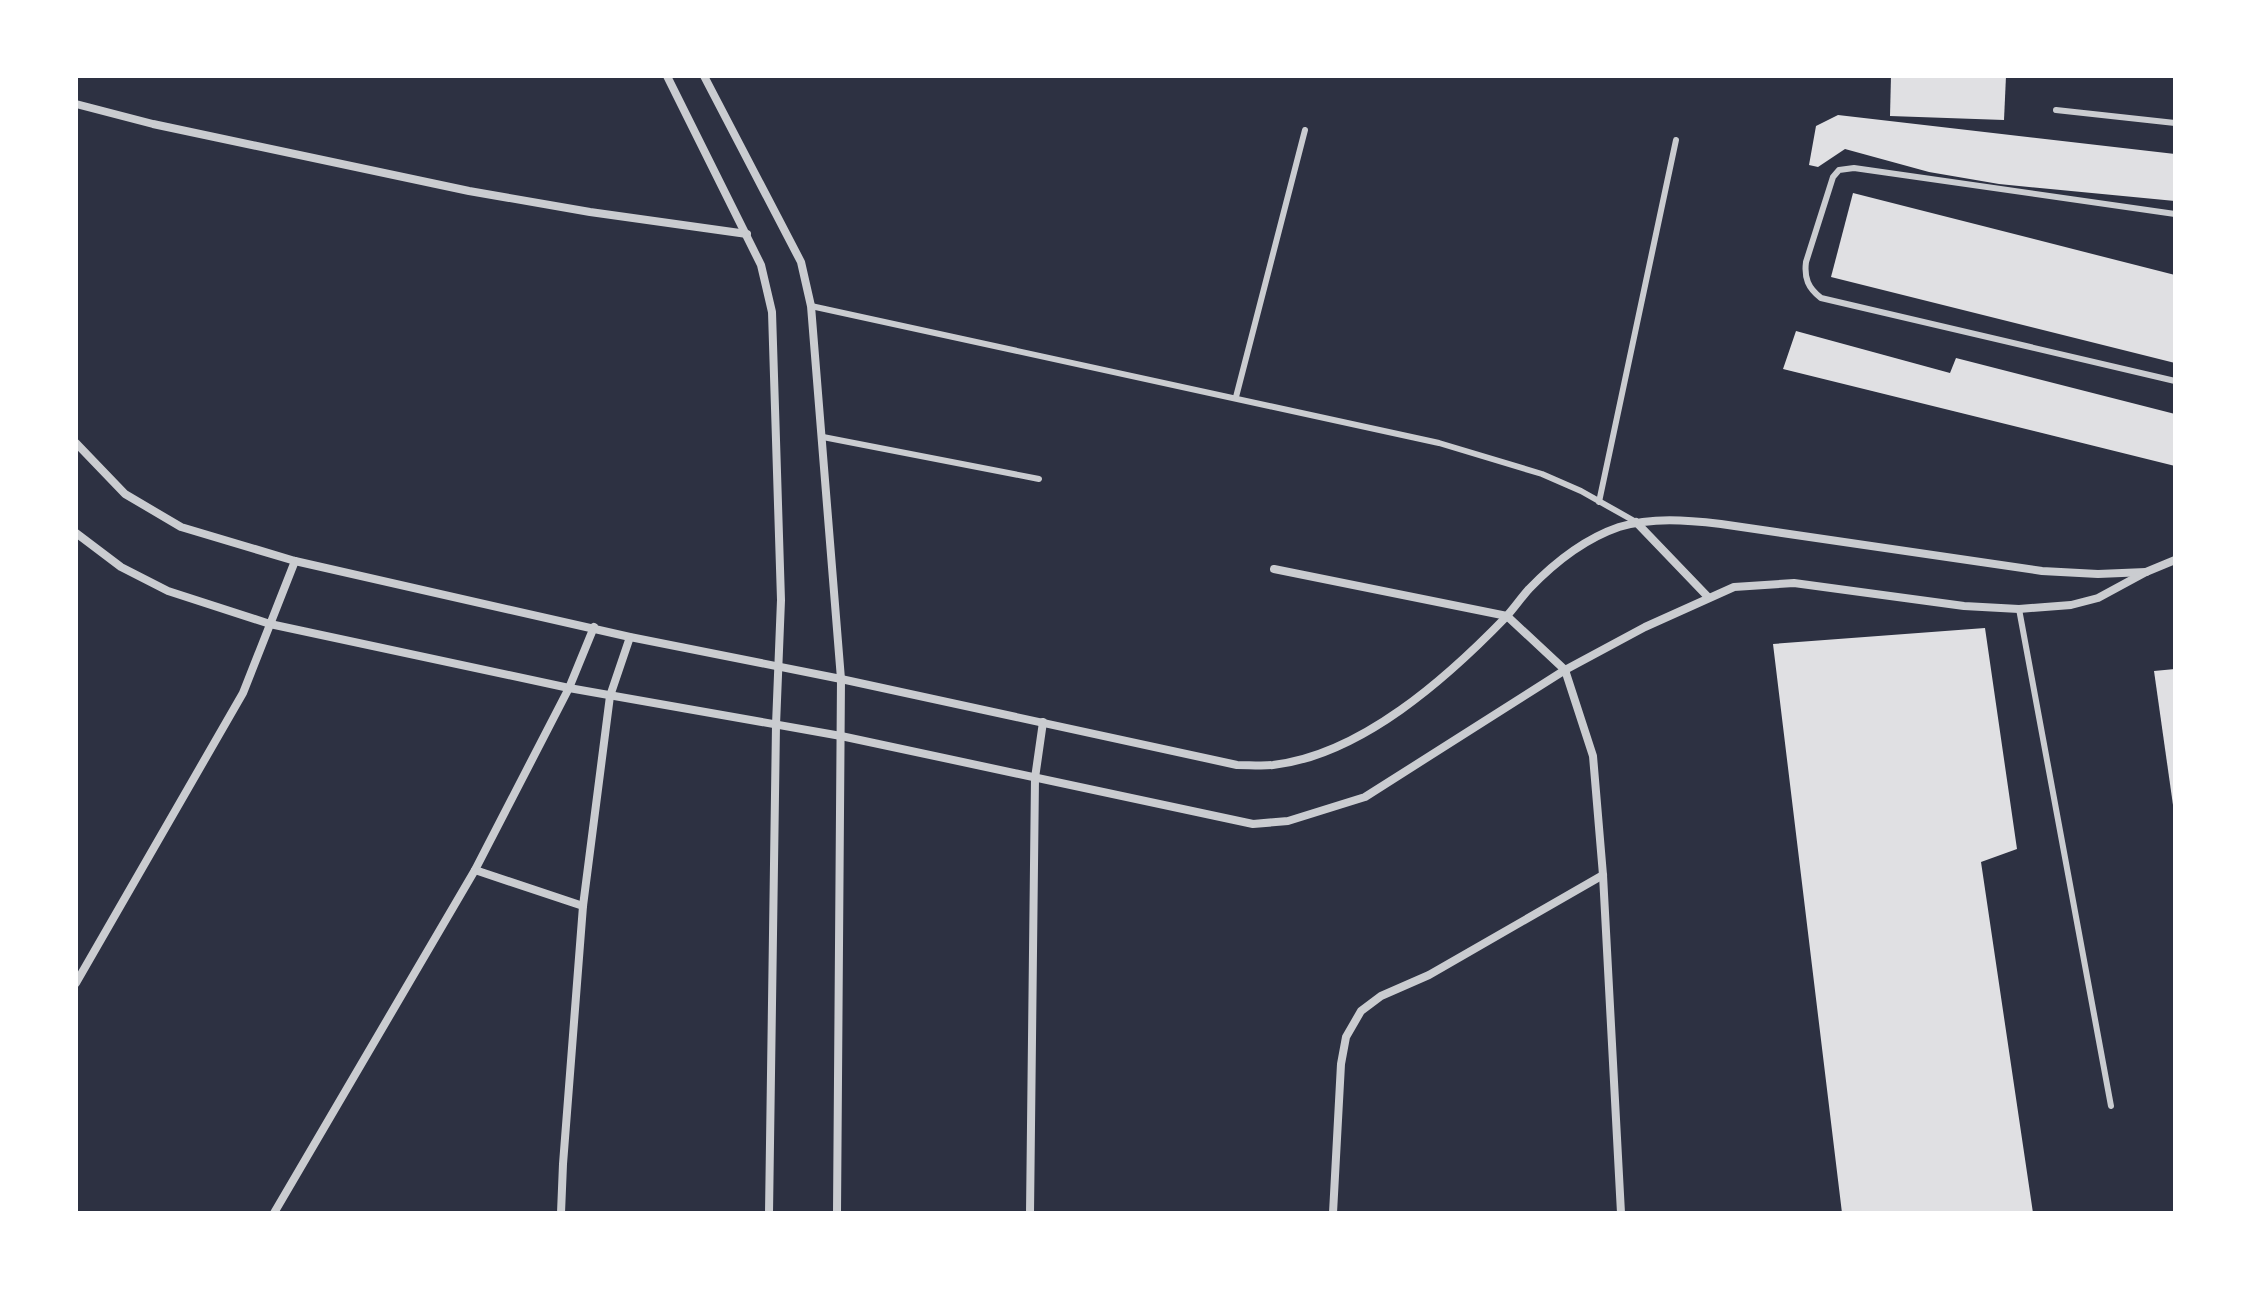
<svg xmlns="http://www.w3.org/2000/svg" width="2251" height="1289" viewBox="0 0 2251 1289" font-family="'PT Sans',sans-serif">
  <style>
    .building { fill: #e0e0e3 }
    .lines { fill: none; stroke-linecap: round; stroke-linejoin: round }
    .service { stroke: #caccd0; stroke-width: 6 }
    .minor { stroke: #caccd0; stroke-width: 8 }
  </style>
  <rect width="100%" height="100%" fill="#2d3142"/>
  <g class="building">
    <path d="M1891,76h115l-2,44 -114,-4z"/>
    <path d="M1838,115l337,39v47l-176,-17 -70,-12 -84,-23 -27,18 -9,-2 7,-39z"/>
    <path d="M1853,193l322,82v88l-344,-86z"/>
    <path d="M1796,331l154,42 6,-15 219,56v52l-392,-97z"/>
    <path d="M1985,628l32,221 -36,13 52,351h-191l-69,-569z"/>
    <path d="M2175,669v136h-2l-19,-134z"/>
  </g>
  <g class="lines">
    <g class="service">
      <path d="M2056,110l119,13"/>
      <path d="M2175,214l-321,-46 -15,2 -6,7 -27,85c-2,16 2,26 15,36l354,83"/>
      <path d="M811,306l628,137 103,31 39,17 55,31"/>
      <path d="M1236,397l69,-267"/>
      <path d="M823,437l216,42"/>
      <path d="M1599,502l77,-362"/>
      <path d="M2019,609l92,497"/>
    </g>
    <g class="minor">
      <path d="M667,76l94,189 11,47 9,288 -5,125 -7,488"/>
      <path d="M704,76l97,186 10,44 30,373 -4,534"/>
      <path d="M76,104l77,20 316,67 121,21 157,22"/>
      <path d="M76,443l49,51 56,33 114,34 335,76 211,42 396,86c12,0 25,1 36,0 88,-10 174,-87 233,-148 8,-9 15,-19 23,-28 25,-26 55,-50 90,-62 33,-10 68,-7 102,-3l321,47 56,3 48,-2"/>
      <path d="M1636,522l72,75"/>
      <path d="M76,533l45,34 47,24 102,33 299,64 272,48 412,88 35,-3 77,-24 200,-127 80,-43 89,-40 60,-4 170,23 55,3 52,-4 27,-7 48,-26 29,-12"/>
      <path d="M1274,569l233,47 58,54 28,86 10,119 18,338"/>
      <path d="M475,870l108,36"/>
      <path d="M76,983l167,-290 52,-132"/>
      <path d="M274,1213l201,-343 94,-182 25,-61"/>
      <path d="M561,1213l2,-49 20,-258 27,-210 20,-59"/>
      <path d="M1030,1213l5,-435 8,-56"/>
      <path d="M1333,1213l8,-149 5,-27 15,-26 20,-15 48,-21 174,-100"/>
    </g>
  </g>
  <rect width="2251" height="1289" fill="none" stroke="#ffffff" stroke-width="156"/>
</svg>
